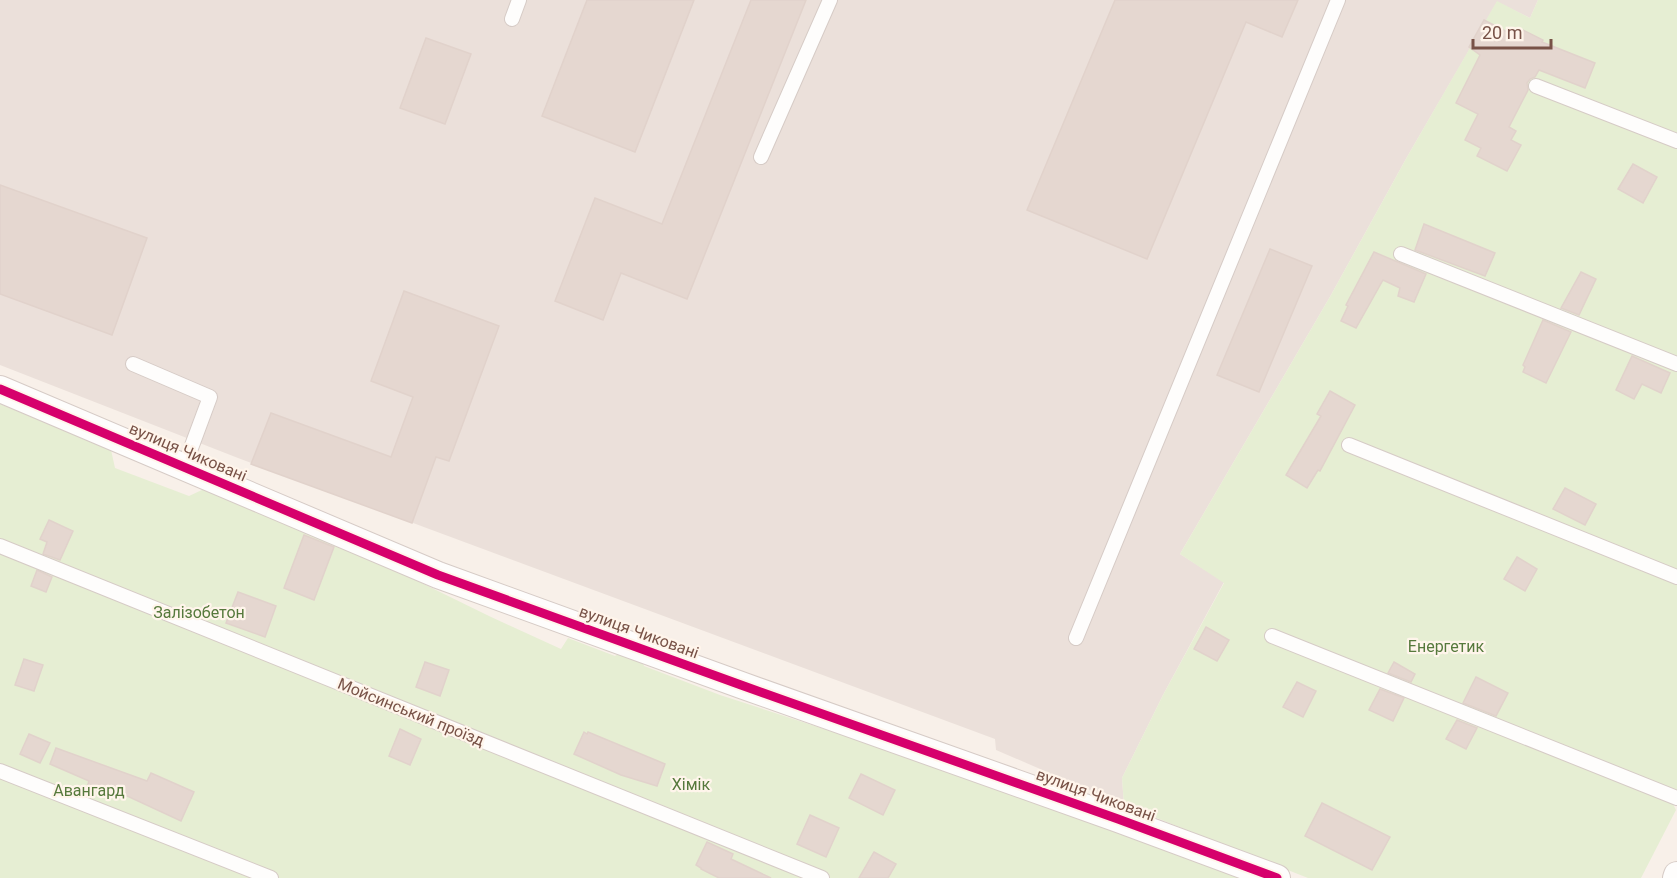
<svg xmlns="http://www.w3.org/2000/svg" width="1677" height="878" viewBox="0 0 1677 878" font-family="Roboto,sans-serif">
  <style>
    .industrial { fill: #ebe0da }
    .green { fill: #e6eed3 }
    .building { fill: #e5d7d0; stroke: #e1d2cb; stroke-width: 1.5 }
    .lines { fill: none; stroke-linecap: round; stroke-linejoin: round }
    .service-casing { stroke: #d6cbc6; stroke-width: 16 }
    .minor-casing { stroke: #d6cbc6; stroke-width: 28 }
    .service { stroke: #fefdfc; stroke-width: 14 }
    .minor { stroke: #fefdfc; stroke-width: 26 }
    .cycleway-casing { stroke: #fff5eb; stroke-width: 13 }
    .cycleway { stroke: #d6006c; stroke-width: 9 }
    .labels { text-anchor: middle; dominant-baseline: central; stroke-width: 4.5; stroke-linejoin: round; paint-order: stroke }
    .street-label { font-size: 16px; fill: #785247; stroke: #fff5eb }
    .park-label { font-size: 16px; fill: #56793c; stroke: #fff5eb }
  </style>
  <rect width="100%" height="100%" fill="#f8f0e9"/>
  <path class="industrial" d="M0,0h1538l-8,18 -33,-16 -90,155 -76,138 -151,259 44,28 -61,113 -41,83 2,27 -128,-55 -1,-11 -757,-281 -238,-93z"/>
  <g class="green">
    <path d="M1538,0h139v791l-5,11 4,8 -35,68h-333l-184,-73 -2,-27 41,-83 61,-112 -44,-29 151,-259 76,-138 90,-156 33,17z"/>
    <path d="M0,404l111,46 4,18 74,28 15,-7 140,56 145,71 72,33 7,-11 47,18 6,-4 21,9 2,5 76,29 236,77 298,106h-1254z"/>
  </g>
  <g class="building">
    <path d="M587,0h107l-59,152 -93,-36z"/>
    <path d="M751,0h55l-119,299 -66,-26 -18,47 -48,-19 40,-103 67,26z"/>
    <path d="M1115,0h183l-16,37 -36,-15 -99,237 -120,-49z"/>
    <path d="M1484,20l35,18 4,-8 20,10 -1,2 53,21 -10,25 -46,-18 -4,7 -5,2 -3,4 1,7 -19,37 7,4 -5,9 10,5 -14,26 -30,-15 4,-8 -16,-8 13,-26 -22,-11 24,-48 -11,-8z"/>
    <path d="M426,38l45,16 -26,70 -45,-16z"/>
    <path d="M1633,164l24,13 -14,26 -25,-14z"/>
    <path d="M0,185l147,53 -35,97 -112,-41z"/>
    <path d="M1424,224l71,29 -10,23 -70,-26z"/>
    <path d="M1270,249l42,17 -53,126 -42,-17z"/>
    <path d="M1374,252l52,22 -12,28 -16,-6 2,-8 -17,-8 -27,48 -15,-7 7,-15 -2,-1z"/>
    <path d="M1581,272l15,7 -17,36 -18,-7z"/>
    <path d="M404,291l95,35 -50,135 -13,-4 -24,66 -161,-59 20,-51 120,44 22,-60 -42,-16z"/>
    <path d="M1543,320l28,12 -25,51 -23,-11 2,-5 -2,-2z"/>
    <path d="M1632,356l38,17 -9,20 -19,-9 -8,15 -18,-9z"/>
    <path d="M1330,391l25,14 -35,66 -2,-1 -11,18 -21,-13 35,-59 -4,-2z"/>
    <path d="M1565,488l31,16 -11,21 -32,-16z"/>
    <path d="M49,520l24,11 -13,29 -17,-6 4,-12 -7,-3z"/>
    <path d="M304,535l30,12 -20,53 -30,-12z"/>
    <path d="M1517,557l20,12 -12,22 -21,-12z"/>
    <path d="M37,570l15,7 -6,15 -15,-6z"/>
    <path d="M238,592l38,14 -11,31 -39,-14z"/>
    <path d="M1206,627l23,13 -12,21 -23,-12z"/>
    <path d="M24,659l19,6 -9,26 -19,-6z"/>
    <path d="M425,662l24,8 -9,26 -24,-9z"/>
    <path d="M1394,662l21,12 -4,8 -23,-9z"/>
    <path d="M1476,677l32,16 -12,23 -33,-13z"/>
    <path d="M1297,682l19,9 -13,26 -20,-10z"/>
    <path d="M1380,689l24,9 -11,23 -24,-11z"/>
    <path d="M1457,720l20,8 -11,21 -20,-10z"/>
    <path d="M400,729l21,10 -11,26 -21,-9z"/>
    <path d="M584,732l3,2 1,-2 77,32 -8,22 -36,-11 -47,-21z"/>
    <path d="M29,734l21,9 -10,20 -20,-9z"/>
    <path d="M56,748l91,33 4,-8 43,19 -13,29 -71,-33 -2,7 -21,-8 2,-6 -39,-17z"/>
    <path d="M861,774l34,16 -12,25 -34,-17z"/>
    <path d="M1322,803l68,34 -18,33 -67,-34z"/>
    <path d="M810,815l29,13 -13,29 -29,-13z"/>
    <path d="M707,842l26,12 -2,5 40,19h-52l-18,-9v-1l-5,-3z"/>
    <path d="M874,852l22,12 -8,14h-29z"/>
  </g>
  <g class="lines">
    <g class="service-casing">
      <g id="service">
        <path d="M512,19l7,-19"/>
        <path d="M1536,86l141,55"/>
        <path d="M761,157l69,-157"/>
        <path d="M1401,254l276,110"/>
        <path d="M133,364l77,33 -26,70"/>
        <path d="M1349,445l328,132"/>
        <path d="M0,546l822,332"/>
        <path d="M1272,636l405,162"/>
        <path d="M1076,638l262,-638"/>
        <path d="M0,771l271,107"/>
      </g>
    </g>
    <g class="minor-casing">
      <g id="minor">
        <path d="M0,389l438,186 303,110 377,134 159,59"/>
        <path d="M1676,878l1,-3"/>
      </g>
    </g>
    <use href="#service" class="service"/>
    <use href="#minor" class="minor"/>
    <g class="cycleway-casing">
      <path id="cycleway" d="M0,389l438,186 303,110 377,134 159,59"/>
    </g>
    <use href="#cycleway" class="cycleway"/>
  </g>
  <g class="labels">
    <g class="street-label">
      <text transform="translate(188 452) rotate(23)">вулиця Чиковані</text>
      <text transform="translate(639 632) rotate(20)">вулиця Чиковані</text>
      <text transform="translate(411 712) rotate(22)">Мойсинський проїзд</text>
      <text transform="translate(1096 795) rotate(20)">вулиця Чиковані</text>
    </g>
    <g class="park-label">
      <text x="199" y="612">Залізобетон</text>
      <text x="1446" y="646">Енергетик</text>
      <text x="691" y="784">Хімік</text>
      <text x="89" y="790">Авангард</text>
    </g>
  </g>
  <path d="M1473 39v9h78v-9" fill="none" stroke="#785247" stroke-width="3"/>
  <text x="1482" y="39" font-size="18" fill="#785247" stroke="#fff5eb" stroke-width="4.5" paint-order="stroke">20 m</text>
</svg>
